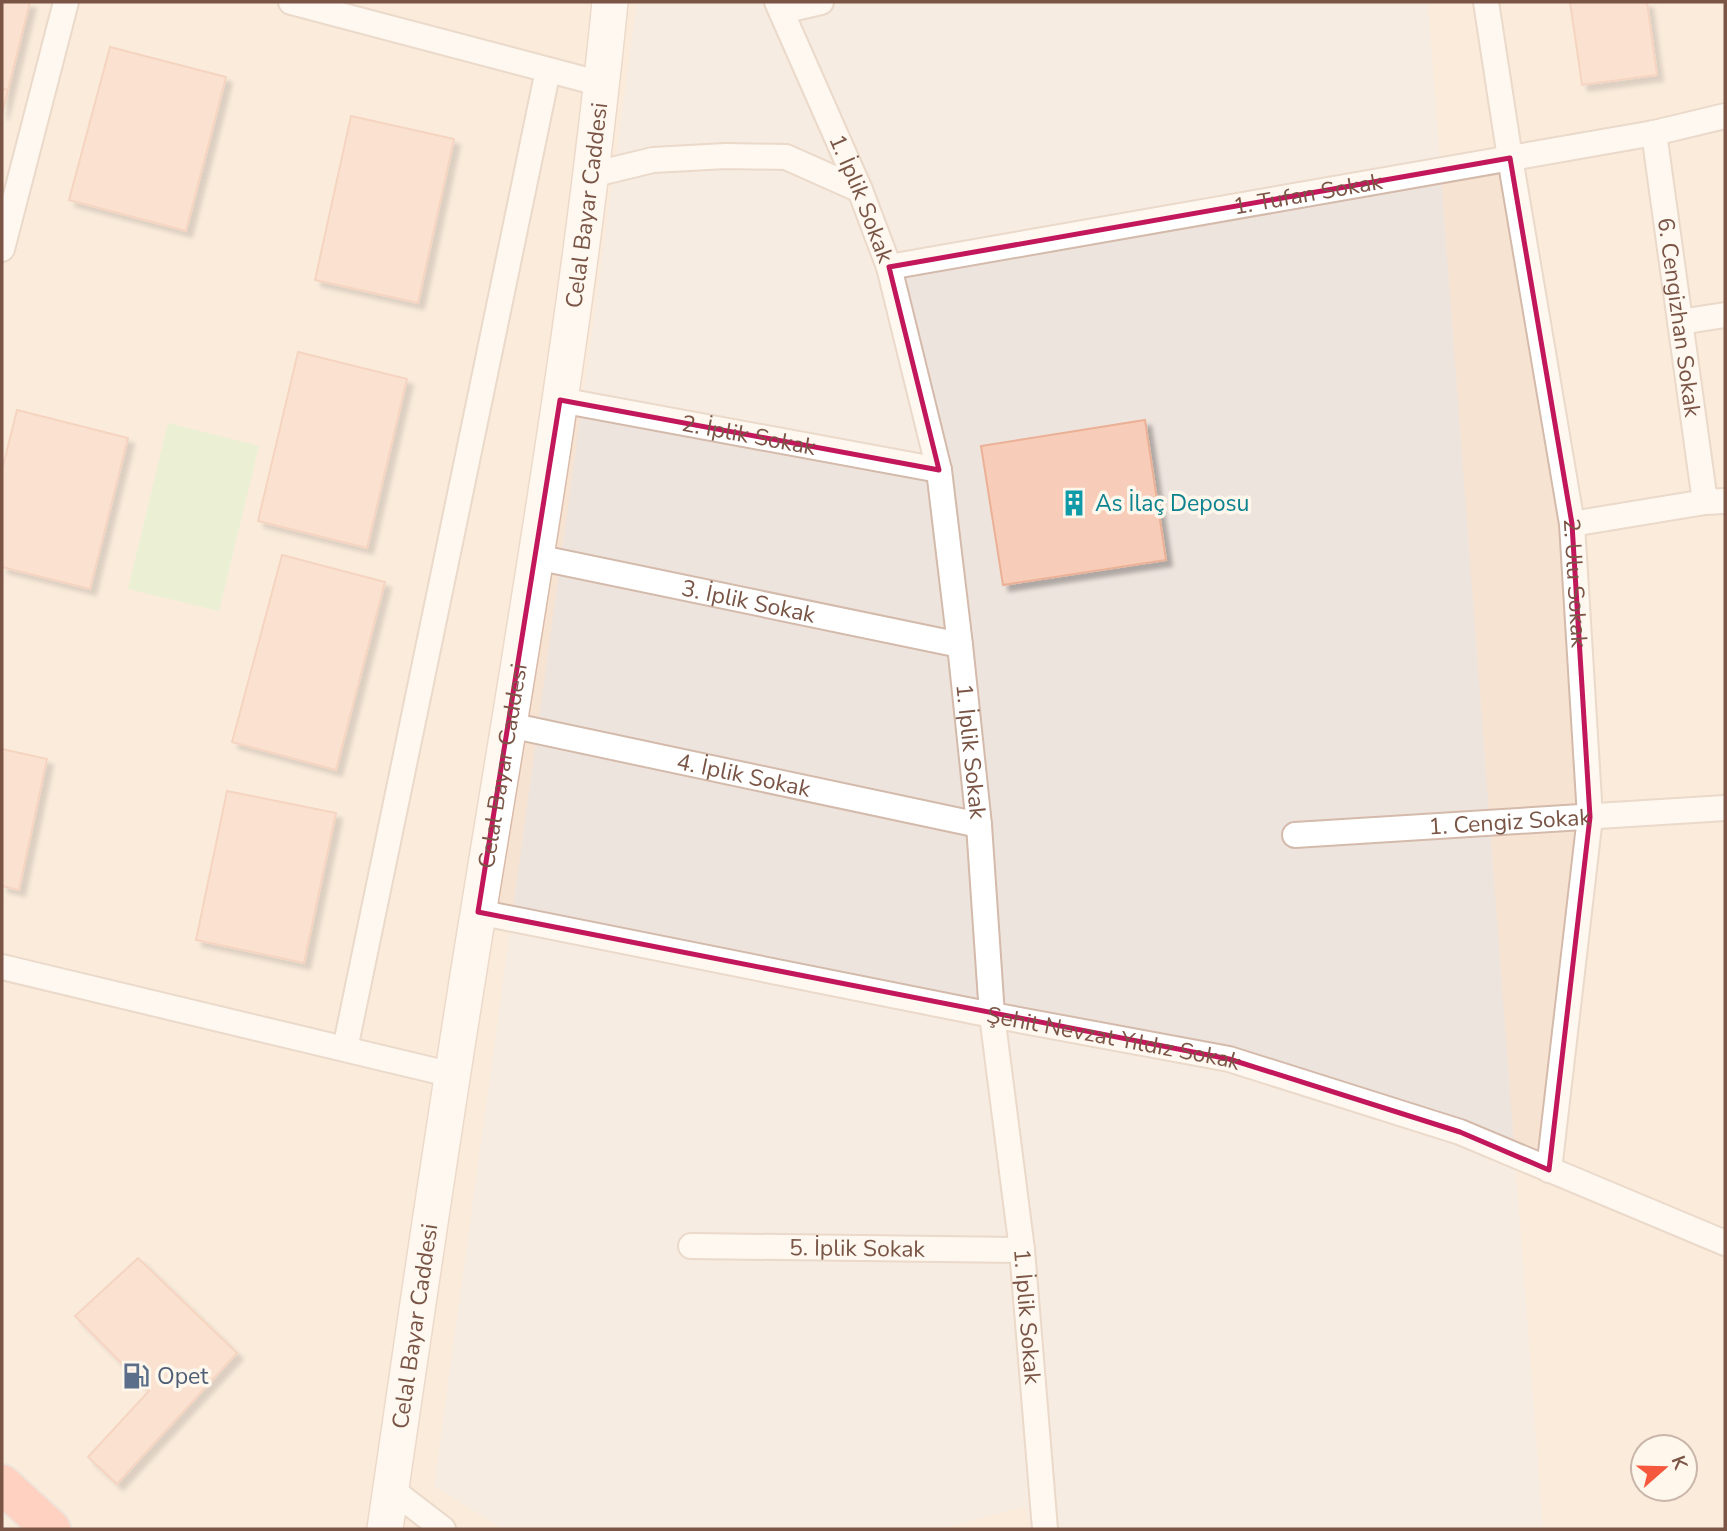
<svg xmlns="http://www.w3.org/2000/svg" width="1727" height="1531" viewBox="0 0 1727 1531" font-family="'Nunito Sans',sans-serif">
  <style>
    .residential { fill: #f7e3d1; fill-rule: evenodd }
    .industrial { fill: #eee4de }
    .green { fill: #d6eec0 }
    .building { fill: #f7ccb8; stroke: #ebb197; stroke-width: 2; filter: url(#shadow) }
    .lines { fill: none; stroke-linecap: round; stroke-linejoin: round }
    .street-casing { stroke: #d4baab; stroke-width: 28 }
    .secondary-casing { stroke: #dabbaa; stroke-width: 38 }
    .highway-casing { stroke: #dcd3cf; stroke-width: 42 }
    .street { stroke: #fff; stroke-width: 24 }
    .secondary { stroke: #fff; stroke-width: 35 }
    .highway { stroke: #ffa894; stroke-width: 38 }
    .marked { fill: none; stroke: #c2185b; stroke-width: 5; stroke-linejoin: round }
    .labels { text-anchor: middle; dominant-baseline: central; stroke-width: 7; stroke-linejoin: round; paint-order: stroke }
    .street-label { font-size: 23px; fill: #7a5546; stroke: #fff6ec }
    .culture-label { font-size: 23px; fill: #0d838f; stroke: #fff6ec; text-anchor: start }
    .service-label { font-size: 23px; fill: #4e5e75; stroke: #fff6ec; text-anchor: start }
  </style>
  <defs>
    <filter id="shadow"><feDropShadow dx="6" dy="6" stdDeviation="2" flood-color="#0004"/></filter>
  </defs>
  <rect width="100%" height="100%" fill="#fef2e3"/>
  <path class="residential" d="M2,2h1723v1527h-1723zM1643,1447h42v42h-42z"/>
  <path class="industrial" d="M637,2h791l115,1527h-512l-6,-23 -84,23h-438l-69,-43z"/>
  <path class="green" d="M168,423l91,23 -40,165 -91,-22z"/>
  <g class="building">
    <path d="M2,2h28l-22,88 -6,-1z"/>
    <path d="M1570,2h77l10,73 -75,10z"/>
    <path d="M110,47l116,30 -40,154 -117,-31z"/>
    <path d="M2,89l6,1 -6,24z"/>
    <path d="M351,116l103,23 -36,164 -103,-23z"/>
    <path d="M298,352l109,27 -40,169 -109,-27z"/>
    <path d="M17,410l111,28 -38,151 -88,-22v-97z"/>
    <path d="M1145,420l21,140 -163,25 -22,-139z"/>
    <path d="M282,555l103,27 -49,188 -104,-28z"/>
    <path d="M2,749l45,10 -28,131 -17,-4z"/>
    <path d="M227,791l109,22 -32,150 -108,-23z"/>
    <path d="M138,1258l99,95 -120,131 -29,-27 61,-66 -74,-75z"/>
  </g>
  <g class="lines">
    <g class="street-casing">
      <g id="street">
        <path d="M291,2l311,82"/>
        <path id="s1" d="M777,2l83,188 29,77 50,203 21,175 19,180 13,190 30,235 23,279"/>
        <path id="s2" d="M1486,2l24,156 62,366 18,293 -41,353"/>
        <path d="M782,11l39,-9"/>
        <path id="s3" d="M1654,133l51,369"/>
        <path d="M591,175l62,-15 73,-4 60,1 74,33"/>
        <path d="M2,249l64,-247"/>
        <path id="s4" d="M889,267l765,-134 71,-17"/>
        <path d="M1680,322l45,-7"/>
        <path id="s5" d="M560,400l379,70"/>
        <path d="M1572,524l133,-22 20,-1"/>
        <path id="s6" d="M536,557l424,88"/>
        <path id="s7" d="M509,725l470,100"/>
        <path id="s8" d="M1295,835l430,-27"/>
        <path id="s9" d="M478,912l514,103 237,44 231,73 265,111"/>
        <path d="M2,967l451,108"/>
        <path d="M345,1049l203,-979"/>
        <path id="s10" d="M691,1246l331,4"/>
        <path d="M391,1489l52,40"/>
      </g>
    </g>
    <g class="secondary-casing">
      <g id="secondary">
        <path id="s11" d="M385,1529c30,-207 60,-415 94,-621 49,-301 101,-602 131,-906"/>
      </g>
    </g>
    <g class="highway-casing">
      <path id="highway" d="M2,1484l49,45"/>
    </g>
    <use href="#street" class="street"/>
    <use href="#secondary" class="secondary"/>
    <use href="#highway" class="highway"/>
  </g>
  <path d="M0 0H1727V1531H0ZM1510,158l62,366 18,293 -41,353 -89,-38 -231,-73 -751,-147 82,-512 379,70 -50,-203z" fill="#fef2e3" fill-opacity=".55" fill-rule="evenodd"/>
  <path class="marked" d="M1510,158l62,366 18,293 -41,353 -89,-38 -231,-73 -751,-147 82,-512 379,70 -50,-203z"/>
  <defs>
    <g id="building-bare" transform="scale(2.1)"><path d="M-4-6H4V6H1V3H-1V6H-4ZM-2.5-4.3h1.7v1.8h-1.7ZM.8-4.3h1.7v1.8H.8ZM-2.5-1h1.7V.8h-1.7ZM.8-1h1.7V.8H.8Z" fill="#0f9aa8" stroke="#fff6ec" stroke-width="2.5" paint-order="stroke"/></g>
    <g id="fuel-bare" transform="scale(2.1)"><path d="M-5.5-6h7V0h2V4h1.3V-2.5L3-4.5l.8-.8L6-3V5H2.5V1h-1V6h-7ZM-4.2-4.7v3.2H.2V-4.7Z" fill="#5c6f8a" stroke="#fff6ec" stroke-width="2.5" paint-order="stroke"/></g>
  </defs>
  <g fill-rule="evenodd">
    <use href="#building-bare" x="1074" y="503"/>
    <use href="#fuel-bare" x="136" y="1376"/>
  </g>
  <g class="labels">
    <g class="street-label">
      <text stroke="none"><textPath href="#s4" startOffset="425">1. Tufan Sokak</textPath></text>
      <text stroke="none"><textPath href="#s1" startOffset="214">1. İplik Sokak</textPath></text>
      <text stroke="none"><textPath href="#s11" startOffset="1339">Celal Bayar Caddesi</textPath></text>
      <text stroke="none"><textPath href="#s3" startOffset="186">6. Cengizhan Sokak</textPath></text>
      <text stroke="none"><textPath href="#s5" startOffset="192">2. İplik Sokak</textPath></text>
      <text stroke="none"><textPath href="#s2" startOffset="588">2. Ulu Sokak</textPath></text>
      <text stroke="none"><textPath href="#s6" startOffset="217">3. İplik Sokak</textPath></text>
      <text stroke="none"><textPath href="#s1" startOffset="780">1. İplik Sokak</textPath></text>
      <text stroke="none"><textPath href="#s11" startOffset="772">Celal Bayar Caddesi</textPath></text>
      <text stroke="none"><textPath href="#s7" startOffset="240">4. İplik Sokak</textPath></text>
      <text stroke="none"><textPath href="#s8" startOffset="215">1. Cengiz Sokak</textPath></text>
      <text stroke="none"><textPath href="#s9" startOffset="648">Şehit Nevzat Yıldız Sokak</textPath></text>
      <text stroke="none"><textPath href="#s10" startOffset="166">5. İplik Sokak</textPath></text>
      <text stroke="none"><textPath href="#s1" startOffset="1348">1. İplik Sokak</textPath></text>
      <text stroke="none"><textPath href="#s11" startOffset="205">Celal Bayar Caddesi</textPath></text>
    </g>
    <g class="culture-label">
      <text x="1095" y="503">As İlaç Deposu</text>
    </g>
    <g class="service-label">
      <text x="157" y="1376">Opet</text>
    </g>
  </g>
  <rect width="1727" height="1531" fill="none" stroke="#7a5546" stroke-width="7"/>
  <g transform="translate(1664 1468) rotate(70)"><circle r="33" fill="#fff6ec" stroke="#cab6aa" stroke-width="2"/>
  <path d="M0-5L12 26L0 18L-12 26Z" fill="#f5583c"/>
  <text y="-10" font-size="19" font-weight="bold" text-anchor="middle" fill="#7a5546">K</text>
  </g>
</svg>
